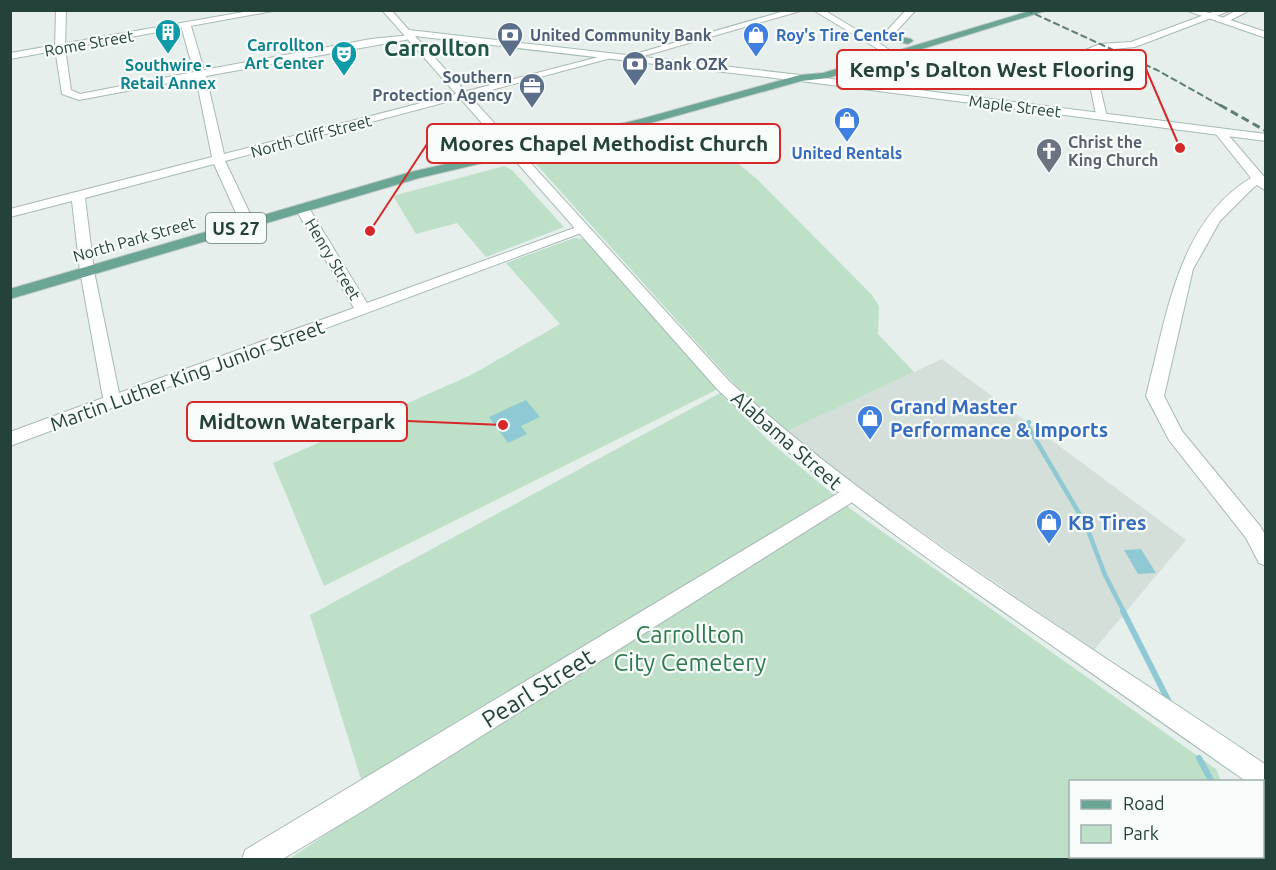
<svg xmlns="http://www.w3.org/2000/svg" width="1276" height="870" viewBox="0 0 1276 870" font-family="Ubuntu,sans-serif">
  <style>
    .built { fill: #d4dfda }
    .green { fill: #bfe0c8 }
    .water { fill: #8ec9d4 }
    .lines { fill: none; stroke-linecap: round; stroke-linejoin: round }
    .stream-far1 { stroke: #8ec9d4; stroke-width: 4.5 }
    .stream { stroke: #8ec9d4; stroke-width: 6 }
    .street-casing { stroke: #a8b8b2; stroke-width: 2 }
    .secondary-casing { stroke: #a4bbb3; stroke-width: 2 }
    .primary-casing { stroke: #c2cac8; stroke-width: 2 }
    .street { fill: #fff; fill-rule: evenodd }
    .secondary { fill: #fff; fill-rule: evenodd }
    .primary { fill: #6aa596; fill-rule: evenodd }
    .rail-far1 { stroke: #5f7d75; stroke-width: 2; stroke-dasharray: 7 3; stroke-linecap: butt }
    .rail { stroke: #5f7d75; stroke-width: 3; stroke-dasharray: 8 4.5; stroke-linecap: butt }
    .labels { text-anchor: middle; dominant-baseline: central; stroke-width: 4.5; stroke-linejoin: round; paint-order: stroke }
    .far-service-label { font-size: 16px; font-weight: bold; fill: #4e5e75; stroke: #f7fbf9; text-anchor: start }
    .far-shop-label { font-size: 16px; font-weight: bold; fill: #366cbe; stroke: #f7fbf9; text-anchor: start }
    .far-street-label { font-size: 16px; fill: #24423a; stroke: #f7fbf9 }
    .far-culture-label { font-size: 16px; font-weight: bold; fill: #0d838f; stroke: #f7fbf9; text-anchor: end }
    .far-worship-label { font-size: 16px; font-weight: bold; fill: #5b616d; stroke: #f7fbf9; text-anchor: start }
    .shield { fill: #f7fbf9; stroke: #637a73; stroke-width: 1.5 }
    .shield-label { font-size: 18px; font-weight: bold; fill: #24423a }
    .street-label { font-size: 20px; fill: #24423a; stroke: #f7fbf9 }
    .shop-label { font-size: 20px; font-weight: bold; fill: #366cbe; stroke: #f7fbf9; text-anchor: start }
    .far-district-label { font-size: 22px; font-weight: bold; fill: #1f5548; stroke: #f7fbf9 }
    .near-park-label { font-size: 24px; fill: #2d7a4b; stroke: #f7fbf9 }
    .near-street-label { font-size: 24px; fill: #24423a; stroke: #f7fbf9 }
    .leader { fill: none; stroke: #d62828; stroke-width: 2 }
    .callout-dot { fill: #d62828; stroke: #f7fbf9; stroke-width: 2 }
    .callout { fill: #f7fbf9; stroke: #d62828; stroke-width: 2 }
    .callout-label { font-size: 21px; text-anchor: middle; font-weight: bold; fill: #24423a }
  </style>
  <rect width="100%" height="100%" fill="#e6efeb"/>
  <path class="built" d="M942,359l244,181 -92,110 -230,-157 -78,-61z"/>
  <g class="green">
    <path d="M683,123l7,1 67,55 115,116 7,11 -1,28 36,38 -128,60 -51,-47 -199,-221v-5l11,-7z"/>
    <path d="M504,166l8,4 52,57 -78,30 -29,-34 -41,11 -23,-38z"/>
    <path d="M574,238l11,1 139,147 -400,200 -51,-123 198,-88 89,-51 -54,-61z"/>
    <path d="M720,393l49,48 83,69 364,259 5,12 -151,1v74h177l1,3 -960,1 81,-55 -59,-190z"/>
  </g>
  <g class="water">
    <path d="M526,400l14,17 -19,9 6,8 -19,9 -19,-26z"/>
    <path d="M1141,549l15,24 -18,1 -14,-24z"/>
  </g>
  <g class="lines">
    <path class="stream-far1" d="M1029,422l-2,3 59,100 19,50 19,37"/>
    <g class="stream">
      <path d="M1123,611l47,93"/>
      <path d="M1199,758l13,24"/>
      <path d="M1257,856l1,4"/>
    </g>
    <g class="street-casing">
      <g id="street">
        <path d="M56,10h10l-1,38 6,42 9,4 114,-22 -13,-46 5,-3 5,3 13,44 167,-31 40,-4 5,3 -210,38 18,78 386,-100 5,3 -390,104 30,63 -2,3h-10l-2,-3 -27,-60 -129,34 9,73 25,122 235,-85 -59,-100 2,-3h10l60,98 210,-76 5,-1 7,4 -579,216v-14l93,-34 -23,-127 -8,-70 -62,16v-8l202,-52 -16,-79 -117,22 -17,-6 -7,-46z"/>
        <path d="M788,10h16l-174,50 -9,-2z"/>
        <path d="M813,10h11l48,29 10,-3 24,-26h10l-28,30 -9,3 9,6 -5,3z"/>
        <path d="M1218,10h14l-97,37 -33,3 -10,4 15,63 -10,2 -14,-68 17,-7 31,-2z"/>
        <path d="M1237,10h13l-25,13 -8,-2z"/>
        <path d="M1216,130h8l42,49v12l-9,-6 -4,3 -33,33 -27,48 -29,127 18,35 78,95 6,10v30l-7,-3 -13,-25 -77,-98 -23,-44c20,-76 31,-174 105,-218l-35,-44z"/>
        <path d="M850,486l7,3 3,5 -3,5 -491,310 -85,51h-39l3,-10z"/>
      </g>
    </g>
    <g class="secondary-casing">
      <g id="secondary">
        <path d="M255,10h23l-268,49v-6z"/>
        <path d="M382,10h9l18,20 391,45 466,59v7l-466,-60 -385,-45 315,346c163,147 355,259 536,383v27l-4,-1v-9h-15c-71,-50 -142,-100 -213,-149 -109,-76 -218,-151 -316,-243z"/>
        <path d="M1185,10h15l66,22v6z"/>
      </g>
    </g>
    <g class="primary-casing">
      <g id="primary">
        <path d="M1033,10h15l-220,68 -27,3 -154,43 -228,54 -409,121v-10l401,-117 230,-53 159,-44 23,-2z"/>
        <path d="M886,34l25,5 2,2 -5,3 -25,-5 -2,-2z"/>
      </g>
    </g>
    <use href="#street" class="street"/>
    <use href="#secondary" class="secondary"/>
    <use href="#primary" class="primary"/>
    <path class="rail-far1" d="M1026,10l131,60 66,37"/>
    <path class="rail" d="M1220,105l46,26"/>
  </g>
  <defs>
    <g id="building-pin" transform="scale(1.35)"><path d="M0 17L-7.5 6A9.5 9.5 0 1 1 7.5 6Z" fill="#0f9aa8" stroke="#f7fbf9"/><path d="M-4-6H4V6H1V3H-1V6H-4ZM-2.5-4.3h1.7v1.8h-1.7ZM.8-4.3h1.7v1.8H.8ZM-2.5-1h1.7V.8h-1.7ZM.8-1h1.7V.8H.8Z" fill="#fff"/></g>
    <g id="bank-pin" transform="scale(1.35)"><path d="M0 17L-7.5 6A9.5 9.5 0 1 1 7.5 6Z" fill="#5c6f8a" stroke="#f7fbf9"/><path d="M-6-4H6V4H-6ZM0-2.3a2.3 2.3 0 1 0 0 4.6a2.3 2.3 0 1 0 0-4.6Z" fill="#fff"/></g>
    <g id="shop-pin" transform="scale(1.35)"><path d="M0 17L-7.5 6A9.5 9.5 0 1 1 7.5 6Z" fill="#3f7fe0" stroke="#f7fbf9"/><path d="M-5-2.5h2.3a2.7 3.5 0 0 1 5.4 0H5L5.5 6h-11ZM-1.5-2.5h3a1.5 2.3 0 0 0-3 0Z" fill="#fff"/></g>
    <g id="theatre-pin" transform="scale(1.35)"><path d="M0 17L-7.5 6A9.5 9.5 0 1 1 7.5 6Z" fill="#0f9aa8" stroke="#f7fbf9"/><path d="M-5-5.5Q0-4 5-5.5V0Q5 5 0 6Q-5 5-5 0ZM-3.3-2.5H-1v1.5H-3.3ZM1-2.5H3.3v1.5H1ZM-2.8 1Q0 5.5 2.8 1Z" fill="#fff"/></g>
    <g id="office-pin" transform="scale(1.35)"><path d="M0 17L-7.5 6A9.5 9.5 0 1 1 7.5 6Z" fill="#5c6f8a" stroke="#f7fbf9"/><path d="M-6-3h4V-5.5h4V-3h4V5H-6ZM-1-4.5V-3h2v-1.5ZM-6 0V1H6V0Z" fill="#fff"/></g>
    <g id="church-pin" transform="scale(1.35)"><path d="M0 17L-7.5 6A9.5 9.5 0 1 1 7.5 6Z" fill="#6b7280" stroke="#f7fbf9"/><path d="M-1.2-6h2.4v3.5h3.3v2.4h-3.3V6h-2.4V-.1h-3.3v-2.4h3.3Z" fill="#fff"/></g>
  </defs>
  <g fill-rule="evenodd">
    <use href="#building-pin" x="168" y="32"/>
    <use href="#bank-pin" x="510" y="35"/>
    <use href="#shop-pin" x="756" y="35"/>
    <use href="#theatre-pin" x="344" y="54"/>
    <use href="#bank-pin" x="635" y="64"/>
    <use href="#office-pin" x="532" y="86"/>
    <use href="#shop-pin" x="847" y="120"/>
    <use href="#church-pin" x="1049" y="151"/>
    <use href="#shop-pin" x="870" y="418"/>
    <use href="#shop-pin" x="1049" y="522"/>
  </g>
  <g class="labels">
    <g class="far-service-label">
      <text x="530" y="35">United Community Bank</text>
      <text x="654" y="64">Bank OZK</text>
      <text x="512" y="77" text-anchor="end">Southern<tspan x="512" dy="18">Protection Agency</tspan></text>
    </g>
    <g class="far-shop-label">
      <text x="776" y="35">Roy's Tire Center</text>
      <text x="847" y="153" text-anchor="middle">United Rentals</text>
    </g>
    <g class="far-street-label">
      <text transform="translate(89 43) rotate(-10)">Rome Street</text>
      <text transform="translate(1015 106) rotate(7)">Maple Street</text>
      <text transform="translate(311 136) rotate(-15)">North Cliff Street</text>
      <text transform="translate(134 239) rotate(-16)">North Park Street</text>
      <text transform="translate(333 259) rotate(59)">Henry Street</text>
    </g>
    <g class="far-culture-label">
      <text x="324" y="45">Carrollton<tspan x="324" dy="18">Art Center</tspan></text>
      <text x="168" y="65" text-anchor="middle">Southwire -<tspan x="168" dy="18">Retail Annex</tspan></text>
    </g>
    <g class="far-worship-label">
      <text x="1068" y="142">Christ the<tspan x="1068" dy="18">King Church</tspan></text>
    </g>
    <rect class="shield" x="206" y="213" width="60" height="30" rx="4.5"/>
    <g class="shield-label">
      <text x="236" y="228">US 27</text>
    </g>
    <g class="street-label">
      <text transform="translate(187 375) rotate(-20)">Martin Luther King Junior Street</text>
      <text transform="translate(787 440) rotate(41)">Alabama Street</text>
    </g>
    <g class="shop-label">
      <text x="890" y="406">Grand Master<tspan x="890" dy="23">Performance &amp; Imports</tspan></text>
      <text x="1068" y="522">KB Tires</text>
    </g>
    <g class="far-district-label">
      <text x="437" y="47">Carrollton</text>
    </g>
    <g class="near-park-label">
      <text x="690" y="634">Carrollton<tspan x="690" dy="28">City Cemetery</tspan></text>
    </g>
    <g class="near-street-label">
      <text transform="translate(538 688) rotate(-32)">Pearl Street</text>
    </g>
  </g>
  <path class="leader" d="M1180 148L1146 69M370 231L427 144M503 425L407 421"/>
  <g class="callout-dot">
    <circle cx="1180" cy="148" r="6"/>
    <circle cx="370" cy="231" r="6"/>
    <circle cx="503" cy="425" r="6"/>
  </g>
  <g class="callout">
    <rect x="837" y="50" width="309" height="39" rx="6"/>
    <rect x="427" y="124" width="353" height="39" rx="6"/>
    <rect x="187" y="402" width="220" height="39" rx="6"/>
  </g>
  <g class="callout-label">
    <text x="992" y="77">Kemp's Dalton West Flooring</text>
    <text x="604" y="151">Moores Chapel Methodist Church</text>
    <text x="297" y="429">Midtown Waterpark</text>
  </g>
  <rect width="1276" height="870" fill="none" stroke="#24423a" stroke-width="24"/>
  <rect x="1069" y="780" width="195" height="78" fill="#f7fbf9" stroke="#a3b1ad" stroke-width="1.5"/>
  <rect x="1081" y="800" width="30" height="9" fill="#6aa596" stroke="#a3b1ad" stroke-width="1.5"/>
  <text x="1123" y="810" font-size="18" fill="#24423a">Road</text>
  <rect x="1081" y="825" width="30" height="18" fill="#bfe0c8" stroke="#a3b1ad" stroke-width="1.5"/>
  <text x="1123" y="840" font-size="18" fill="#24423a">Park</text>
</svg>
